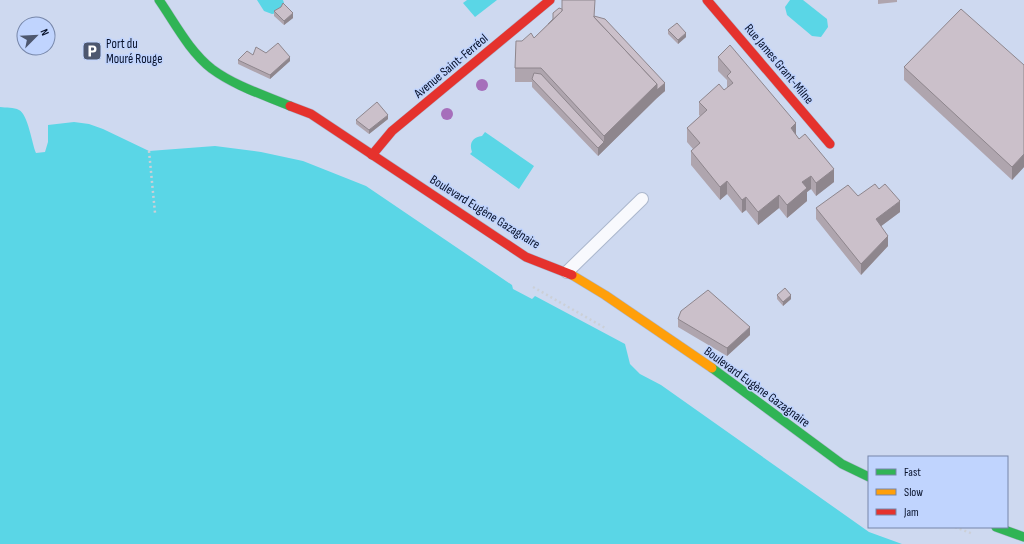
<svg xmlns="http://www.w3.org/2000/svg" width="1024" height="544" viewBox="0 0 1024 544" font-family="'Sofia Sans Condensed',sans-serif">
  <style>
    .water { fill: #5ad6e6 }
    .lines { fill: none; stroke-linecap: round; stroke-linejoin: round }
    .lane-casing { stroke: #abb7cd; stroke-width: 14 }
    .fast-casing { stroke: #abb7cd; stroke-width: 10 }
    .slow-casing { stroke: #abb7cd; stroke-width: 10 }
    .jam-casing { stroke: #abb7cd; stroke-width: 10 }
    .path { stroke: #ccd0d7; stroke-width: 2.5; stroke-dasharray: 2 3; stroke-linecap: butt }
    .lane { stroke: #f8f9fd; stroke-width: 12 }
    .fast { stroke: #30b455; stroke-width: 9 }
    .slow { stroke: #ff9f0a; stroke-width: 9 }
    .jam { stroke: #e5322d; stroke-width: 9 }
    .tree { fill: #a66fbb }
    .wall { fill: #afa5ae }
    .shaded-wall { fill: #8e868d }
    .building { fill: #cbc0ca; stroke: #8e868d }
    .labels { text-anchor: middle; dominant-baseline: central; stroke-width: 3; stroke-linejoin: round; paint-order: stroke }
    .poi-label { font-size: 13px; fill: #07112a; stroke: #c0d4fe; text-anchor: start }
    .street-label { font-size: 13px; fill: #07112a; stroke: #c0d4fe }
  </style>
  <rect width="100%" height="100%" fill="#ced9f0"/>
  <g class="water">
    <path d="M257,0h26l1,3 -7,10 -5,1 -8,-3z"/>
    <path d="M467,0h30l-22,17 -12,-14z"/>
    <path d="M790,0h13l24,19 1,8 -7,10 -9,-1 -25,-21 -2,-8z"/>
    <path d="M0,107c6,1 14,0 19,3 9,4 13,34 17,43l9,-1 3,-10v-17l26,-3 15,2 14,5 46,22 66,-5 46,6 42,9 63,25 146,99 1,4 19,10 3,-3 90,48 5,20 10,10 21,11 208,147 33,12h-902z"/>
    <path d="M485,132l49,34 -15,23 -49,-35 2,-2c-3,-8 0,-15 10,-16z"/>
  </g>
  <g class="lines">
    <g class="lane-casing">
      <path id="lane" d="M567,272l75,-73"/>
    </g>
    <g class="fast-casing">
      <g id="fast">
        <path d="M159,0c16,23 30,51 53,69 23,17 52,26 78,37"/>
        <path d="M712,368l130,96 27,13"/>
        <path d="M996,527l28,10"/>
      </g>
    </g>
    <g class="slow-casing">
      <path id="slow" d="M572,275l33,20 107,73"/>
    </g>
    <g class="jam-casing">
      <g id="jam">
        <path d="M707,0l123,144"/>
        <path d="M290,106l21,8 215,143 46,18"/>
        <path d="M372,155l20,-24 158,-131"/>
      </g>
    </g>
    <g class="path">
      <path d="M149,151l6,62"/>
      <path d="M533,287l74,42"/>
      <path d="M955,527l18,7"/>
    </g>
    <use href="#lane" class="lane"/>
    <use href="#fast" class="fast"/>
    <use href="#slow" class="slow"/>
    <use href="#jam" class="jam"/>
  </g>
  <g class="tree">
    <circle cx="482" cy="85" r="6"/>
    <circle cx="447" cy="114" r="6"/>
  </g>
  <g class="wall">
    <path d="M878,0h19v2l-19,2z"/>
    <path d="M281,7l12,11 -9,7 -10,-9v-5z"/>
    <path d="M595,17l70,74 -8,7 -59,58 -66,-69v-5h-17v-14l7,-27 12,-3 19,-19z"/>
    <path d="M668,30l18,7 -8,7 -10,-10z"/>
    <path d="M266,53l24,8 -20,18 -32,-15v-4l15,-5z"/>
    <path d="M718,57l78,78 38,47 -18,14 -5,-7 -4,3v9l-20,17 -8,-10 -21,17 -12,-15 -4,3 -15,-19 -7,6 -29,-35v-14l2,-2 -6,-7v-14l13,-12 -1,-1v-13l25,-12 3,-2v-8l-9,-9z"/>
    <path d="M1024,65v102l-12,13 -108,-100v-13z"/>
    <path d="M388,119l-19,15 -13,-10v-4z"/>
    <path d="M858,196l42,16 -19,14 7,20 -27,29 -45,-56v-11z"/>
    <path d="M777,295l14,4 -8,7 -6,-7z"/>
    <path d="M678,319l72,16 -23,21 -49,-29z"/>
  </g>
  <g class="shaded-wall">
    <path d="M293,13v5l-9,7v-4z"/>
    <path d="M686,33v4l-8,7v-4z"/>
    <path d="M290,57v4l-20,18v-4z"/>
    <path d="M665,83v8l-8,7 -59,58v-8l6,-6v-6l53,-52z"/>
    <path d="M388,115v4l-19,15v-4z"/>
    <path d="M796,123v13l-5,-8z"/>
    <path d="M1024,154v13l-12,13v-13z"/>
    <path d="M834,169v13l-18,14v-13z"/>
    <path d="M811,176v13l-4,3v9l-20,17v-13l15,-23z"/>
    <path d="M727,181v13l-7,6v-13z"/>
    <path d="M779,195v13l-21,17v-13z"/>
    <path d="M746,197v13l-4,3v-13z"/>
    <path d="M900,201v11l-24,18v-11z"/>
    <path d="M888,236v10l-27,29v-11z"/>
    <path d="M791,295v4l-8,7v-4z"/>
    <path d="M750,327v8l-23,21v-8z"/>
  </g>
  <g class="building">
    <path d="M562,0h33l-1,17 63,67 -53,52 -63,-68h-26l1,-27h6l9,-8 3,5 28,-27z"/>
    <path d="M283,3l10,10 -9,8 -10,-10 7,-4z"/>
    <path d="M559,8l3,1v2l-14,13 5,-5v-6z"/>
    <path d="M961,9l63,56v89l-12,13 -108,-100z"/>
    <path d="M594,16l11,3 60,64 -8,7v-6l-63,-67z"/>
    <path d="M677,23l9,10 -8,7 -10,-10z"/>
    <path d="M278,43l12,14 -20,18 -32,-15 9,-9 6,4 3,-8 10,6z"/>
    <path d="M730,45l66,78 -5,5 8,11 6,-5 29,35 -18,14 -5,-7 -9,6 5,6 -20,17 -8,-10 -21,17 -12,-15 -4,3 -15,-19 -7,6 -29,-36 9,-8 -13,-15 20,-18 -8,-8 20,-18 5,6 9,-7 -6,-7 4,-4 -13,-15z"/>
    <path d="M534,73l7,1 63,68 -6,6 -66,-69z"/>
    <path d="M377,102l11,13 -19,15 -13,-10z"/>
    <path d="M875,184l4,5 6,-5 15,17 -24,18 12,17 -27,28 -45,-56 32,-23 10,11z"/>
    <path d="M785,288l6,7 -8,7 -6,-7z"/>
    <path d="M708,290l42,37 -23,21 -49,-29 3,-8z"/>
  </g>
  <defs>
    <g id="parking-square" transform="scale(1)"><rect x="-9" y="-9" width="18" height="18" rx="4" fill="#4d576f" stroke="#c0d4fe"/><path d="M-3.5-5.5H1a3.5 3.5 0 0 1 0 7H-1V5.5H-3.5ZM-1-3.4V-.6H.8a1.4 1.4 0 0 0 0-2.8Z" fill="#fff"/></g>
  </defs>
  <g fill-rule="evenodd">
    <use href="#parking-square" x="92" y="51"/>
  </g>
  <g class="labels">
    <g class="poi-label">
      <text x="106" y="44">Port du<tspan x="106" dy="15">Mouré Rouge</tspan></text>
    </g>
    <g class="street-label">
      <text transform="translate(779 64) rotate(50)">Rue James Grant-Milne</text>
      <text transform="translate(451 66) rotate(-40)">Avenue Saint-Ferréol</text>
      <text transform="translate(485 212) rotate(32)">Boulevard Eugène Gazagnaire</text>
      <text transform="translate(757 387) rotate(36)">Boulevard Eugène Gazagnaire</text>
    </g>
  </g>
  <rect x="868" y="456" width="140" height="72" fill="#c0d4fe" stroke="#7686a9"/>
  <rect x="876" y="469" width="20" height="6" fill="#30b455" stroke="#7686a9"/>
  <text x="904" y="476" font-size="12" fill="#07112a">Fast</text>
  <rect x="876" y="489" width="20" height="6" fill="#ff9f0a" stroke="#7686a9"/>
  <text x="904" y="496" font-size="12" fill="#07112a">Slow</text>
  <rect x="876" y="509" width="20" height="6" fill="#e5322d" stroke="#7686a9"/>
  <text x="904" y="516" font-size="12" fill="#07112a">Jam</text>
  <g transform="translate(36 36) rotate(66)"><circle r="19" fill="#c0d4fe" stroke="#7686a9"/>
  <path d="M0-3L7 15L0 10L-7 15Z" fill="#4d576f"/>
  <text y="-6" font-size="11" font-weight="bold" text-anchor="middle" fill="#07112a">N</text>
  </g>
</svg>
